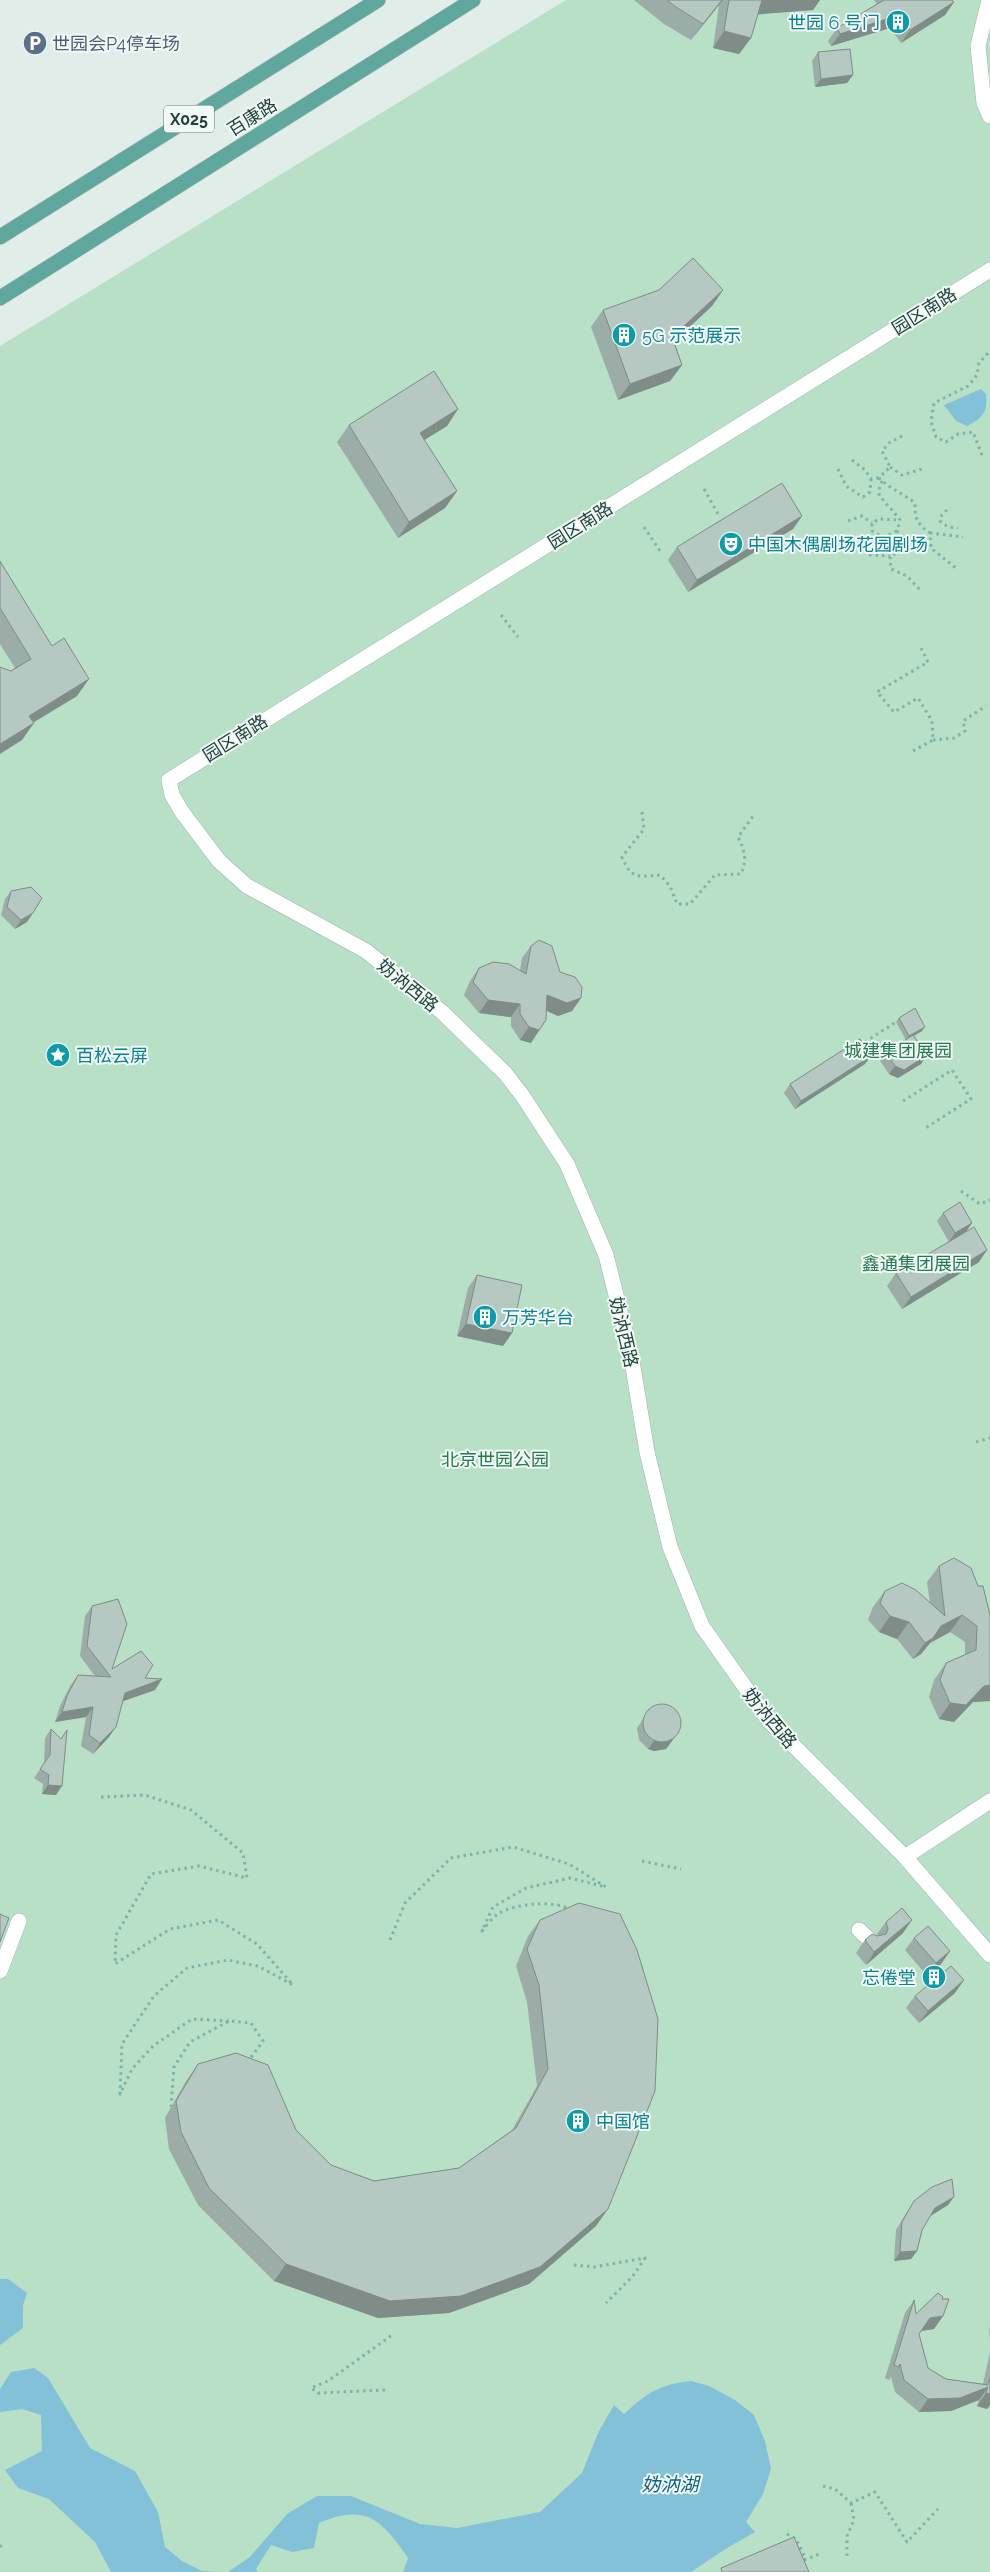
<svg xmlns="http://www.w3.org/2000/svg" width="990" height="2572" viewBox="0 0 990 2572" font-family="Raleway,'Noto Sans SC',sans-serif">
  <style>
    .green { fill: #b7e0c7 }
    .water { fill: #82c1d8 }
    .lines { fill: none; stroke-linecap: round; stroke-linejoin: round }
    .minor-casing { stroke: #a2b5b1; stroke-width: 16 }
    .major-casing { stroke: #c0c9c8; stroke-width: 16 }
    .path { stroke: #7db4a9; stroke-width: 3; stroke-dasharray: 2.5 4; stroke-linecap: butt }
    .minor { stroke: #fff; stroke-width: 15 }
    .major { stroke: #60a79d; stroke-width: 15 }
    .wall { fill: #9caca7 }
    .shaded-wall { fill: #7f8c88 }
    .building { fill: #b5c8c2; stroke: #7f8c88 }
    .labels { text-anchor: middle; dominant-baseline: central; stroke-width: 4; stroke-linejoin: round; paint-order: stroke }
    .shield { fill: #f1f9f6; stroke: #5e7772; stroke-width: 1 }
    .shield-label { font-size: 16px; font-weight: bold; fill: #1f3f3a }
    .culture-label { font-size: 18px; fill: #0d838f; stroke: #f1f9f6; text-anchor: start }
    .service-label { font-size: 18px; fill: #4e5e75; stroke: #f1f9f6; text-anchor: start }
    .street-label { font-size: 18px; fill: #1f3f3a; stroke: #f1f9f6 }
    .park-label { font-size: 18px; fill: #257a50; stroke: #f1f9f6 }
    .water-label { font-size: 19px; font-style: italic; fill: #136281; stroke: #f1f9f6 }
  </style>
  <rect width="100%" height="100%" fill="#e0ede9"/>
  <path class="green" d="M566,0h424v2572h-990v-2226z"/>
  <g class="water">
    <path d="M981,389l5,5c2,18 -3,24 -19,32l-11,-5 -12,-16z"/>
    <path d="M0,2279h8l19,14 -4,12v23l-23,17z"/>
    <path d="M34,2368l14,10 42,70 45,23 23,41 7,35 17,14 20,10 15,1h-106l-16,-30 -46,-43 -31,-11 -13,-18 37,-19 -1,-36 -19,-6 -22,3v-23l11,-17z"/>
    <path d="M691,2381l18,5 26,14 19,15 11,26 6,28 -8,25 -17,28 9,10 -28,16 -36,24h-288l5,-14c-26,-38 -42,-55 -89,-35l-5,25 -22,4 -21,-7 -15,24 2,3h-30l22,-15 37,-43 30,-18h34l69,28 37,4 83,-16 42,-39 16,-40 16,-28 10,9c23,-21 36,-30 67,-33z"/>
  </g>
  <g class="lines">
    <g class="minor-casing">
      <g id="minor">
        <path d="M989,0l-11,46 6,57 6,13"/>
        <path d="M990,270l-821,510 3,15 10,17 37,49 28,25 119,65 76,61 63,61 17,22 45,69 39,91 25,100 16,97 23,95 32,79 67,95 136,136 85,98"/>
        <path d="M905,1857l85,-56"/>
        <path d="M859,1930l11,10"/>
        <path d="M0,1971l19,-50"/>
      </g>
    </g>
    <g class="major-casing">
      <g id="major">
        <path d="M0,237l378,-237"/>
        <path d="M0,298l473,-298"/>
      </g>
    </g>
    <g class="path">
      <path d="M902,436l-13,7 -7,8 8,16 -11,11c11,11 24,15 36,25 -1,15 3,22 15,30l1,15 26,21"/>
      <path d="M982,455l-9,-23 -15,2 -12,8 -10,-5 -5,-16 3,-18 34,-17 9,-11 2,-12 11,-12"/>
      <path d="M852,460l13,10 6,9 8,-1"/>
      <path d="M890,467l12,8 20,-6"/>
      <path d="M838,469l8,17 17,11 7,-5 1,-13"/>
      <path d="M882,481l-4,11c5,11 15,17 22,28l-3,11 9,9 -2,10 -14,6 1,13 16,7 14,15"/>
      <path d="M704,489l14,25"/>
      <path d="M947,510l-5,5 -2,6 8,6 10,1"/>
      <path d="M848,521l14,-5 10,7"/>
      <path d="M644,527l16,24"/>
      <path d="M897,531l-14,6 -11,-6v-8l7,-4 20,1"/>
      <path d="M930,533l33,4"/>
      <path d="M869,555l21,1"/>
      <path d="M501,615l17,22"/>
      <path d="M933,740l21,-2 11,-7 -2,-10 23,-15"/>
      <path d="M913,751l20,-11 -1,-19 -14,-23 -24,14 -17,-20 51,-30 -8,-16"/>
      <path d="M642,812l2,17 -22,28c9,22 16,20 38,18l10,11 7,18h13l25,-29 26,-1c6,-14 4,-23 -3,-37l16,-22"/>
      <path d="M865,1042l31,-20"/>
      <path d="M903,1101l49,-31 19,29 -47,30"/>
      <path d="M961,1191l19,13 10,-4"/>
      <path d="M976,1442l14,-4"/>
      <path d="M101,1797l44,-2 46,15 52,43 4,25 -48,-12 -48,8 -35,61 -1,29 55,-35 48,-9 39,24 36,41 -35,-19 -30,-6 -41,8 -33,28 -32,48 -2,50 12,-25 21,-23 39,-27 37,2"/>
      <path d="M642,1861l39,8"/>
      <path d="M390,1940l15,-37 46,-45 62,-11 56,17 37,23 -36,-9 -44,10 -33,19 -11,24c4,-5 10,-13 16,-17 15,-10 57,-15 72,-4"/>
      <path d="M171,2107l3,-40 16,-25 39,-21 22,2 12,18 -14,19"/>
      <path d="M574,2265l20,2 51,-9 -12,18 -27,27"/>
      <path d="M385,2390l-67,3 -7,-5 17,-7 64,-46"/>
      <path d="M823,2486l12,3 16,14 24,-11 32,50 31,-33"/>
      <path d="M787,2534l9,5 10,20"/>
      <path d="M0,2547l3,-4"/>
      <path d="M847,2556v-20l7,-16 -3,-17"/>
      <path d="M804,2560l18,-7"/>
    </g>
    <use href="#minor" class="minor"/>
    <use href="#major" class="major"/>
  </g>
  <g class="wall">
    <path d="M634,0h186l-7,10 -55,4 -7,24 -12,16 -26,-6 6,-43 -28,35 -27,-16z"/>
    <path d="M874,0h78l2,2 -9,13 -44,28 -11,-15 -59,18 -3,-5 9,-13 40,-24z"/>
    <path d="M818,52l35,23 -6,8 -32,4 -3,-26z"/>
    <path d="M723,290l-11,16 -38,35 8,24 -12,16 -52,19 -27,-73 12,-17z"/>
    <path d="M458,409l-11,17 -23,14 33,51 -12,17 -47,30 -61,-96 12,-17z"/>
    <path d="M802,516l-9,13 -105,63 -20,-32 9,-13z"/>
    <path d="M0,561l77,135 -44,27 -11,17 -11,-69 4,-3 -15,-24z"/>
    <path d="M11,891l16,31 -12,7 -14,-14 4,-16z"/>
    <path d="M531,946l29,26 21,26 -9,13 -14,5 -11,-5 -16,32 -11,-3 -9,-14v-9l-32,-4 -15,-18 6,-14 9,-13 41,2 2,-12z"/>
    <path d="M899,1018l23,13 -8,5 13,19 -6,9 -23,14 -9,-4 -9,-13 6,-9 20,-12 -10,-18z"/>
    <path d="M865,1064l-70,45 -11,-16 6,-9z"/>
    <path d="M943,1213l23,18 13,31 -77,47 -15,-23 9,-13 53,-31 -12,-21z"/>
    <path d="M477,1275l35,58 -9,13 -46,-10 11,-48z"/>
    <path d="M939,1566l51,49v86l-17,1 -19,20 -15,-3 -10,-22 5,-17 12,-17 19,-8v-13l-15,-10 -20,11 -9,11 -8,5 -16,-20 -18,-7 -11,-12 5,-13 12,-16 45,12 -3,-21z"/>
    <path d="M92,1606l20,63 33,9 10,12 -32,11 -14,36 -16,17 -12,-8 5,-29 -31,5 5,-16 10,-20 8,-11 17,1 -15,-20 5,-40z"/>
    <path d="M650,1709l30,21 -14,19 -12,2 -6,-2 -9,-9 -2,-12z"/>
    <path d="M51,1729l5,66 -14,-1 1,-10 -9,-6 10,-14 1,-26z"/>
    <path d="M540,1920l56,306 -67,58 -80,29 -71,5 -104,-37 -76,-76 -29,-56 -4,-31 21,-37 12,-17 98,66 35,35 43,16 85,-13 53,-38 25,-44 -10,-84 -11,-36 12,-30z"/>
    <path d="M886,1922l17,11 -37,32 -10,-12 9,-13 13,-4 -1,-2z"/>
    <path d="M914,1938l36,13 -9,13 -14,12 -22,-26z"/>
    <path d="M955,1993l-36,30 -13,-15 9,-12z"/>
    <path d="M914,2202l34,3 -18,11 -8,14 -5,21 -6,8 -17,2 2,-31 12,-20z"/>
    <path d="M942,2299l1,17 -9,13 -12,2 -3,3 9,34 18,11 37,5 7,-32v53l-3,4 -10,-3 2,-6 -28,11 -32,1 -24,-20 -4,-15 -2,3 -4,-2 20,-65 9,-13 2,14z"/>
    <path d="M990,2326v14l-1,-10z"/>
  </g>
  <g class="shaded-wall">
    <path d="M722,0h1l-32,40 12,-16z"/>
    <path d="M762,0h58l-7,10 -62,5z"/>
    <path d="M954,2l-9,13 -44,28 9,-13z"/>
    <path d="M899,15l-9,13 -59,18 9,-12z"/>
    <path d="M724,31l27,7 -12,16 -26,-6z"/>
    <path d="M853,75l-6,8 -32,4 6,-8z"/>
    <path d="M723,290l-11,16 -51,48 11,-17z"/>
    <path d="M682,365l-12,16 -52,19 12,-16z"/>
    <path d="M458,409l-11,17 -39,24 12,-17z"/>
    <path d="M457,491l-12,17 -47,30 11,-16z"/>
    <path d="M802,516l-9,13 -105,63 9,-12z"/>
    <path d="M89,679l-12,17 -60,36 12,-16z"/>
    <path d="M34,723l-12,17 -22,14v-10z"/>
    <path d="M33,913l-6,9 -12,7 6,-9z"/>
    <path d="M547,995l34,3 -9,13 -14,5 -20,-9z"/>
    <path d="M488,1000l32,4 -9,13 -32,-4z"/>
    <path d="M546,1020l-15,23 -11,-3 9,-13z"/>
    <path d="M925,1027l-3,4 -16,9 3,-4z"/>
    <path d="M927,1055l-6,9 -23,14 -9,-4 6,-8z"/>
    <path d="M871,1056l-6,8 -70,45 6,-8z"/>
    <path d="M972,1223l-6,9 -17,10 6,-9z"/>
    <path d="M987,1250l-8,12 -77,47 9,-12z"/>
    <path d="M466,1324l46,9 -9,13 -46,-10z"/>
    <path d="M962,1615l-12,17 -20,11 -9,11 -8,5 12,-16 16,-17z"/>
    <path d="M890,1616l19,6 -12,17 -18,-7z"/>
    <path d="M162,1679l-7,11 -37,13 7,-10z"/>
    <path d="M990,1685v16l-17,1 -19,20 -15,-3 11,-16 34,-17z"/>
    <path d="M93,1707l-7,10 -31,5 7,-10z"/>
    <path d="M116,1727l-7,10 -16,17 7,-11z"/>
    <path d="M680,1730l-14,19 -12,2 -6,-2 6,-8z"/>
    <path d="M48,1785l14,1 -6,9 -14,-1z"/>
    <path d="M912,1920l-9,13 -37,32 8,-13z"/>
    <path d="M950,1951l-9,13 -14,12 9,-13z"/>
    <path d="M964,1980l-9,13 -36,30 9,-12z"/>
    <path d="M954,2197l-6,8 -19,12 6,-9z"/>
    <path d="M608,2209l-12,17 -67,58 -80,29 -71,5 -104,-37 12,-17z"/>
    <path d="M917,2251l-6,8 -17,2 6,-9z"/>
    <path d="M943,2316l-9,13 -13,2 9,-13z"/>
    <path d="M988,2387l-9,13 -28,11 -32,1 9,-13z"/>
    <path d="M986,2393l4,1v11l-3,4 -10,-3z"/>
  </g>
  <g class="building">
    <path d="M667,0h55l-19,24 -27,-17z"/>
    <path d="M729,0h33l-11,38 -27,-7z"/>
    <path d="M884,0h68l2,2 -44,28 -11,-15 -59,19 -3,-6z"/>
    <path d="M850,49l3,26 -32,4 -3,-27z"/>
    <path d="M693,258l30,32 -51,47 10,28 -52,19 -27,-74 56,-20z"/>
    <path d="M434,371l24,38 -38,24 37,58 -48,31 -60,-97z"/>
    <path d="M782,483l20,33 -105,64 -20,-33z"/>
    <path d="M0,561l52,85 12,-8 25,41 -60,37 5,7 -34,21v-77l11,4 20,-12 -31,-51z"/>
    <path d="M31,887l11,11 -9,15 -12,7 -14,-13 4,-16z"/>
    <path d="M539,940l13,6 8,26 15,5 7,10 -1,11 -14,5 -20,-8 -1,25 -7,10 -10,-3 -9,-13v-10l-32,-4 -15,-18 6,-14 14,-6 16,2 17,10 5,-28z"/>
    <path d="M915,1008l10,19 -16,9 -10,-18z"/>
    <path d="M913,1035l14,20 -23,15 -9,-4 -9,-14z"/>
    <path d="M860,1039l11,17 -70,45 -11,-17z"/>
    <path d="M960,1202l12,21 -17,10 -12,-20z"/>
    <path d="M974,1227l13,23 -76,47 -15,-24z"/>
    <path d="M477,1275l45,10 -10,48 -46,-9z"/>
    <path d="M954,1558l17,10 7,18h5l7,29v70l-6,1 -18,19 -16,-2 -10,-23 6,-17 30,-13 1,-24 -15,-11 -21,11 -8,12 -8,5 -16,-21 -19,-6 -10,-13 5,-12 17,-8 14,7 29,26 -6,-50z"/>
    <path d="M118,1599l9,25 -15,45 29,-18 12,14 -8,13 17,1 -37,14 -9,34 -16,16 -11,-8 4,-28 -31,5 5,-16 11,-21 33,2 -24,-31 5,-40z"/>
    <circle cx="662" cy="1723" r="19"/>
    <path d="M51,1729l10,10 6,-9 -5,56 -14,-1 1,-10 -9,-6 10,-14z"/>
    <path d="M579,1903l41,11 17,36 21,69 -3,72 -47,118 -68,58 -79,29 -71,5 -104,-37 -77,-76 -28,-56 -5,-31 22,-37 38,-11 32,12 28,65 35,35 43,16 85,-13 57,-40 32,-59 -9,-84 -12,-36 13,-29z"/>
    <path d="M902,1908l10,12 -38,32 -9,-12 7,-6 5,2 9,-2 2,-5 -2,-7z"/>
    <path d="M0,1914l9,4 -9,24z"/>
    <path d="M928,1926l22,25 -14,12 -22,-25z"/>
    <path d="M951,1966l13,14 -36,31 -13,-15z"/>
    <path d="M952,2179l2,18 -19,11 -13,22 -5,21 -17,1 2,-30 12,-21 18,-14z"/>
    <path d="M938,2293l5,4 -1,2h7l-6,17 -13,2 -11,16 9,34 18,11 42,6 2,-8v17l-4,-1 2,-6 -28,11 -32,1 -24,-19 -4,-16 -2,3 -4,-2 20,-65 2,14z"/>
    <path d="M794,2537l15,35h-87l-1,-4z"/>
  </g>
  <defs>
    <g id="building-disc" transform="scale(1.25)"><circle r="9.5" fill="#0f9aa8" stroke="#f1f9f6"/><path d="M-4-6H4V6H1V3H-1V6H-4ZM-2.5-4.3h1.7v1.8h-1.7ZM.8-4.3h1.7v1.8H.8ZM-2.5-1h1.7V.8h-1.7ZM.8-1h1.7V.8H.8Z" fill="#fff"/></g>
    <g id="parking-disc" transform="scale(1.25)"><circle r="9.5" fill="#5c6f8a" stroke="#f1f9f6"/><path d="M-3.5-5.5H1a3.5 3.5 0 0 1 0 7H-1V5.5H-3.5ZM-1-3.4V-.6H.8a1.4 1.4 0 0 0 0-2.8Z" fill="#fff"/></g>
    <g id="theatre-disc" transform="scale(1.25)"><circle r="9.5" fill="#0f9aa8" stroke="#f1f9f6"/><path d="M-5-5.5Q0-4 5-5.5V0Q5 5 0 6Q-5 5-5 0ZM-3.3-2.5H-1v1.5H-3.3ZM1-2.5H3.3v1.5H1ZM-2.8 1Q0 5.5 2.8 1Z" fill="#fff"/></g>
    <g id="sight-disc" transform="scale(1.25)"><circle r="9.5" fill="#0f9aa8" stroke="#f1f9f6"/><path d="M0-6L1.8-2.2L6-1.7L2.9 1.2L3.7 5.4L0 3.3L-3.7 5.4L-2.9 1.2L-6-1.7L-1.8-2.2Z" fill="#fff"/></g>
  </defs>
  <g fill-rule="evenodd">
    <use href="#building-disc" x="898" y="22"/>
    <use href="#parking-disc" x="35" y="43"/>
    <use href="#building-disc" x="624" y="335"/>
    <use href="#theatre-disc" x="731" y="544"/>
    <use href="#sight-disc" x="58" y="1055"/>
    <use href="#building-disc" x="485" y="1317"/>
    <use href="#building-disc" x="934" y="1977"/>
    <use href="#building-disc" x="578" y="2121"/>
  </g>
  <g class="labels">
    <rect class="shield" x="164" y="105.5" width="50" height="27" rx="4"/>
    <g class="shield-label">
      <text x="189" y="119">X025</text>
    </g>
    <g class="culture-label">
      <text x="880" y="22" text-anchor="end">世园 6 号门</text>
      <text x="642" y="335">5G 示范展示</text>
      <text x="748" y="544">中国木偶剧场花园剧场</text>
      <text x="76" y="1055">百松云屏</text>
      <text x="502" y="1317">万芳华台</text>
      <text x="916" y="1977" text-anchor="end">忘倦堂</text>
      <text x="596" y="2121">中国馆</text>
    </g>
    <g class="service-label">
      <text x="52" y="43">世园会P4停车场</text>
    </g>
    <g class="street-label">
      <text transform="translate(252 117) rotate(-32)">百康路</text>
      <text transform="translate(924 311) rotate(-32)">园区南路</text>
      <text transform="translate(580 525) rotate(-32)">园区南路</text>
      <text transform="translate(235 738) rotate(-32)">园区南路</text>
      <text transform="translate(408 985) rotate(39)">妫汭西路</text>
      <text transform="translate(624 1332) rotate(77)">妫汭西路</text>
      <text transform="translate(770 1718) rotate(50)">妫汭西路</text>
    </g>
    <g class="park-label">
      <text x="898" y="1050">城建集团展园</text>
      <text x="916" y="1263">鑫通集团展园</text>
      <text x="495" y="1459">北京世园公园</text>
    </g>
    <g class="water-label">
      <text x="670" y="2484">妫汭湖</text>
    </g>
  </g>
</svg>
